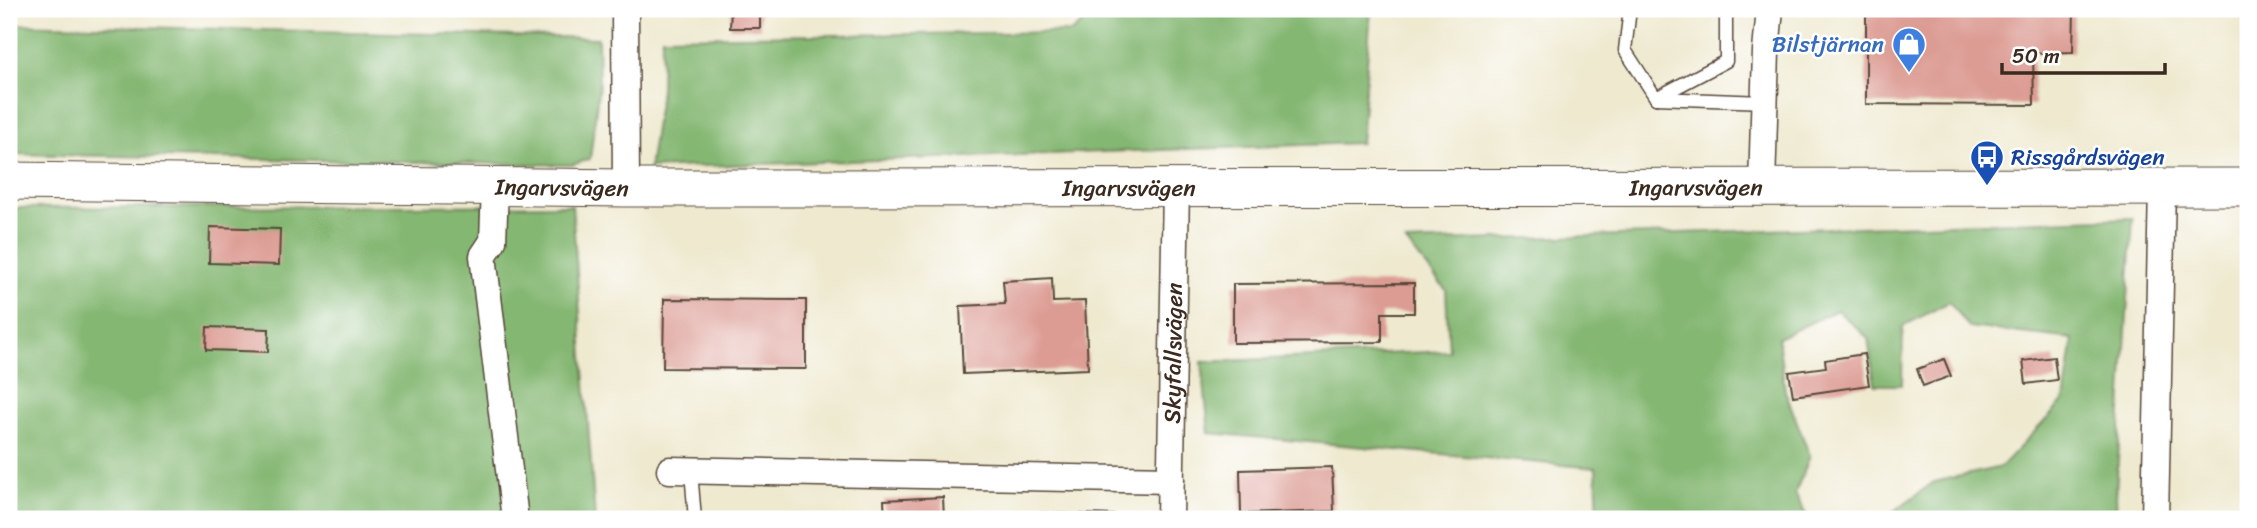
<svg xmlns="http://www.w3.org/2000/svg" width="2257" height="528" viewBox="0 0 2257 528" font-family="Sriracha,sans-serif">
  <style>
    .forest { fill: #84b772; stroke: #607048; stroke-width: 2 }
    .building { fill: #dc9b93 }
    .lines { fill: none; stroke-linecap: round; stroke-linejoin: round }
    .lane-casing { stroke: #564739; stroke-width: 15 }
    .street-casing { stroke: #564739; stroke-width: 29 }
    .secondary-casing { stroke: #564739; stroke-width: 39 }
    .lane { stroke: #fff; stroke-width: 12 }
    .street { stroke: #fff; stroke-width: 26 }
    .secondary { stroke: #fff; stroke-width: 37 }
    .labels { text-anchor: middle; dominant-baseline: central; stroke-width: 5; stroke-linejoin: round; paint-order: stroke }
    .shop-label { font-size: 23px; fill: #366cbe; stroke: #fff; text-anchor: end }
    .transit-label { font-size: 23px; fill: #164399; stroke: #fff; text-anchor: start }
    .street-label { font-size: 23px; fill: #3b2a1e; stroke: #fff }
  </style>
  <rect width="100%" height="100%" fill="#fff"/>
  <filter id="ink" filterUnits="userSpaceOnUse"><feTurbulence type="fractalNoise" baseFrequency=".0143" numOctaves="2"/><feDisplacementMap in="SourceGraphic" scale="14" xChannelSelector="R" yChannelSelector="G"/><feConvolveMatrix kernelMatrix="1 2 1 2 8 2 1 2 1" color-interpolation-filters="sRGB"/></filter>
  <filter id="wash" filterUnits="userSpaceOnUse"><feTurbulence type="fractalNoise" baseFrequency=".00686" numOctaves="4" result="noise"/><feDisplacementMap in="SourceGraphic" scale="28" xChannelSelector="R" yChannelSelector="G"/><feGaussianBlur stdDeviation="1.57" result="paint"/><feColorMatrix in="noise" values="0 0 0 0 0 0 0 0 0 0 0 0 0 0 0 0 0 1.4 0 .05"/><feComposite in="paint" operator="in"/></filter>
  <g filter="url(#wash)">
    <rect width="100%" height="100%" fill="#eee9cf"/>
    <g class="forest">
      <path d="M1099,9h272l-10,134 -712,25 12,-79 1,-52 410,-5z"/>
      <path d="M9,24l589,14 1,47 -9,74 -18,6 -563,-11z"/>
      <path d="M572,205l23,314h-586v-311z"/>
      <path d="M2133,218l-17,274 1,27h-234l51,-37 67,-15 63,-66 9,-62 -104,-12 -20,-25 -46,24 -1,59h-27l-7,-47 -31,-28 -59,28 7,53 25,65 -15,37 13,26h-210l-2,-51 -387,-35 -7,-71 247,-11 -3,-61 -40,-48z"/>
    </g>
    <g id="blocks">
      <g class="building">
        <path d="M731,9h29v19h-30z"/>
        <path d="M1866,9h208l-1,43 -40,1 1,52 -168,-1z"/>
        <path d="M210,227l70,2 -1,36 -70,-2z"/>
        <path d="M1052,278l1,24 32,-1 3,68 -125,5 -3,-68 45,-2 -2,-23z"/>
        <path d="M1414,283v30h-32v29l-149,1v-59z"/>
        <path d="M664,299l142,1v69l-143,-1z"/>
        <path d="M207,327l62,2 -1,23 -62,-2z"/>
        <path d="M1864,354l5,31 -76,11 -4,-24 37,-5 -1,-7z"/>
        <path d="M2054,357l3,23 -31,4 -3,-23z"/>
        <path d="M1944,359l7,17 -28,10 -6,-17z"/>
        <path d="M1332,467l2,44 -93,3 -1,-44z"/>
        <path d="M943,497l1,22h-59l-1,-19z"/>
        <path d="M1028,512l86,3v4h-86z"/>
      </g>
    </g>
  </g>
  <g filter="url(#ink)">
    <use href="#blocks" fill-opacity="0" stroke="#564739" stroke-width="2"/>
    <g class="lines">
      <g class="lane-casing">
        <g id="lane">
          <path d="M1630,9l-5,41 31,48"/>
          <path d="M1656,98l70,-37v-52"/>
          <path d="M1656,98l109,4"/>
          <path d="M691,471l4,48"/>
        </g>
      </g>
      <g class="street-casing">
        <g id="street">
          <path d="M625,9l1,179"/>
          <path d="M495,187l-2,54 -10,15 32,263"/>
          <path d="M1762,187l4,-136 4,-42"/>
          <path d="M670,470l501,10"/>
          <path id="s1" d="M1170,519l6,-332"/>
          <path d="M2155,519l7,-332"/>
        </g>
      </g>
      <g class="secondary-casing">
        <g id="secondary">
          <path id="s2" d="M9,181l617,7 1622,-1"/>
        </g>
      </g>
      <use href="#lane" class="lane"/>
      <use href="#street" class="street"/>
      <use href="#secondary" class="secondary"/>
    </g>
  </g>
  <defs>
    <g id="shop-pin" transform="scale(1.75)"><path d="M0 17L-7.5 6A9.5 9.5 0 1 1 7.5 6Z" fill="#3f7fe0" stroke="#fff"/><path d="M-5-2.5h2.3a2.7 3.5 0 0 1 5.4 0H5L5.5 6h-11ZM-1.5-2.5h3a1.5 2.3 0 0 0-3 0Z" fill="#fff"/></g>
    <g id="bus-pin" transform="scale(1.75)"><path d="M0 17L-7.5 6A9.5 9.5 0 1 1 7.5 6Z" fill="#1a4fb4" stroke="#fff"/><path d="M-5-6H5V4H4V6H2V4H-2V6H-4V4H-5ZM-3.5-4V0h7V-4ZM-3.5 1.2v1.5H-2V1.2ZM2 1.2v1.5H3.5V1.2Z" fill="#fff"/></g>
  </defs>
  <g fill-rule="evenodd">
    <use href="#shop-pin" x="1909" y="44"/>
    <use href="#bus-pin" x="1987" y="157"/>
  </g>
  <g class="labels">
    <g class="shop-label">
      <text x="1884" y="44">Bilstjärnan</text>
    </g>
    <g class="transit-label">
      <text x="2011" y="157">Rissgårdsvägen</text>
    </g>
    <g class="street-label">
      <text stroke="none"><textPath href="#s2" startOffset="1120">Ingarvsvägen</textPath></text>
      <text stroke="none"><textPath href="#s2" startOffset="1687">Ingarvsvägen</textPath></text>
      <text stroke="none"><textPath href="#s2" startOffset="553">Ingarvsvägen</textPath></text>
      <text stroke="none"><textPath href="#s1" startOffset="166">Skyfallsvägen</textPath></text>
    </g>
  </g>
  <rect width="2257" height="528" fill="none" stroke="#fff" stroke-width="35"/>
  <path d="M2002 63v10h163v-10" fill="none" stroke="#3b2a1e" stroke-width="3.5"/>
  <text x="2012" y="63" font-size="21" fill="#3b2a1e" stroke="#ffffff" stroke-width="5" paint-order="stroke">50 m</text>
</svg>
